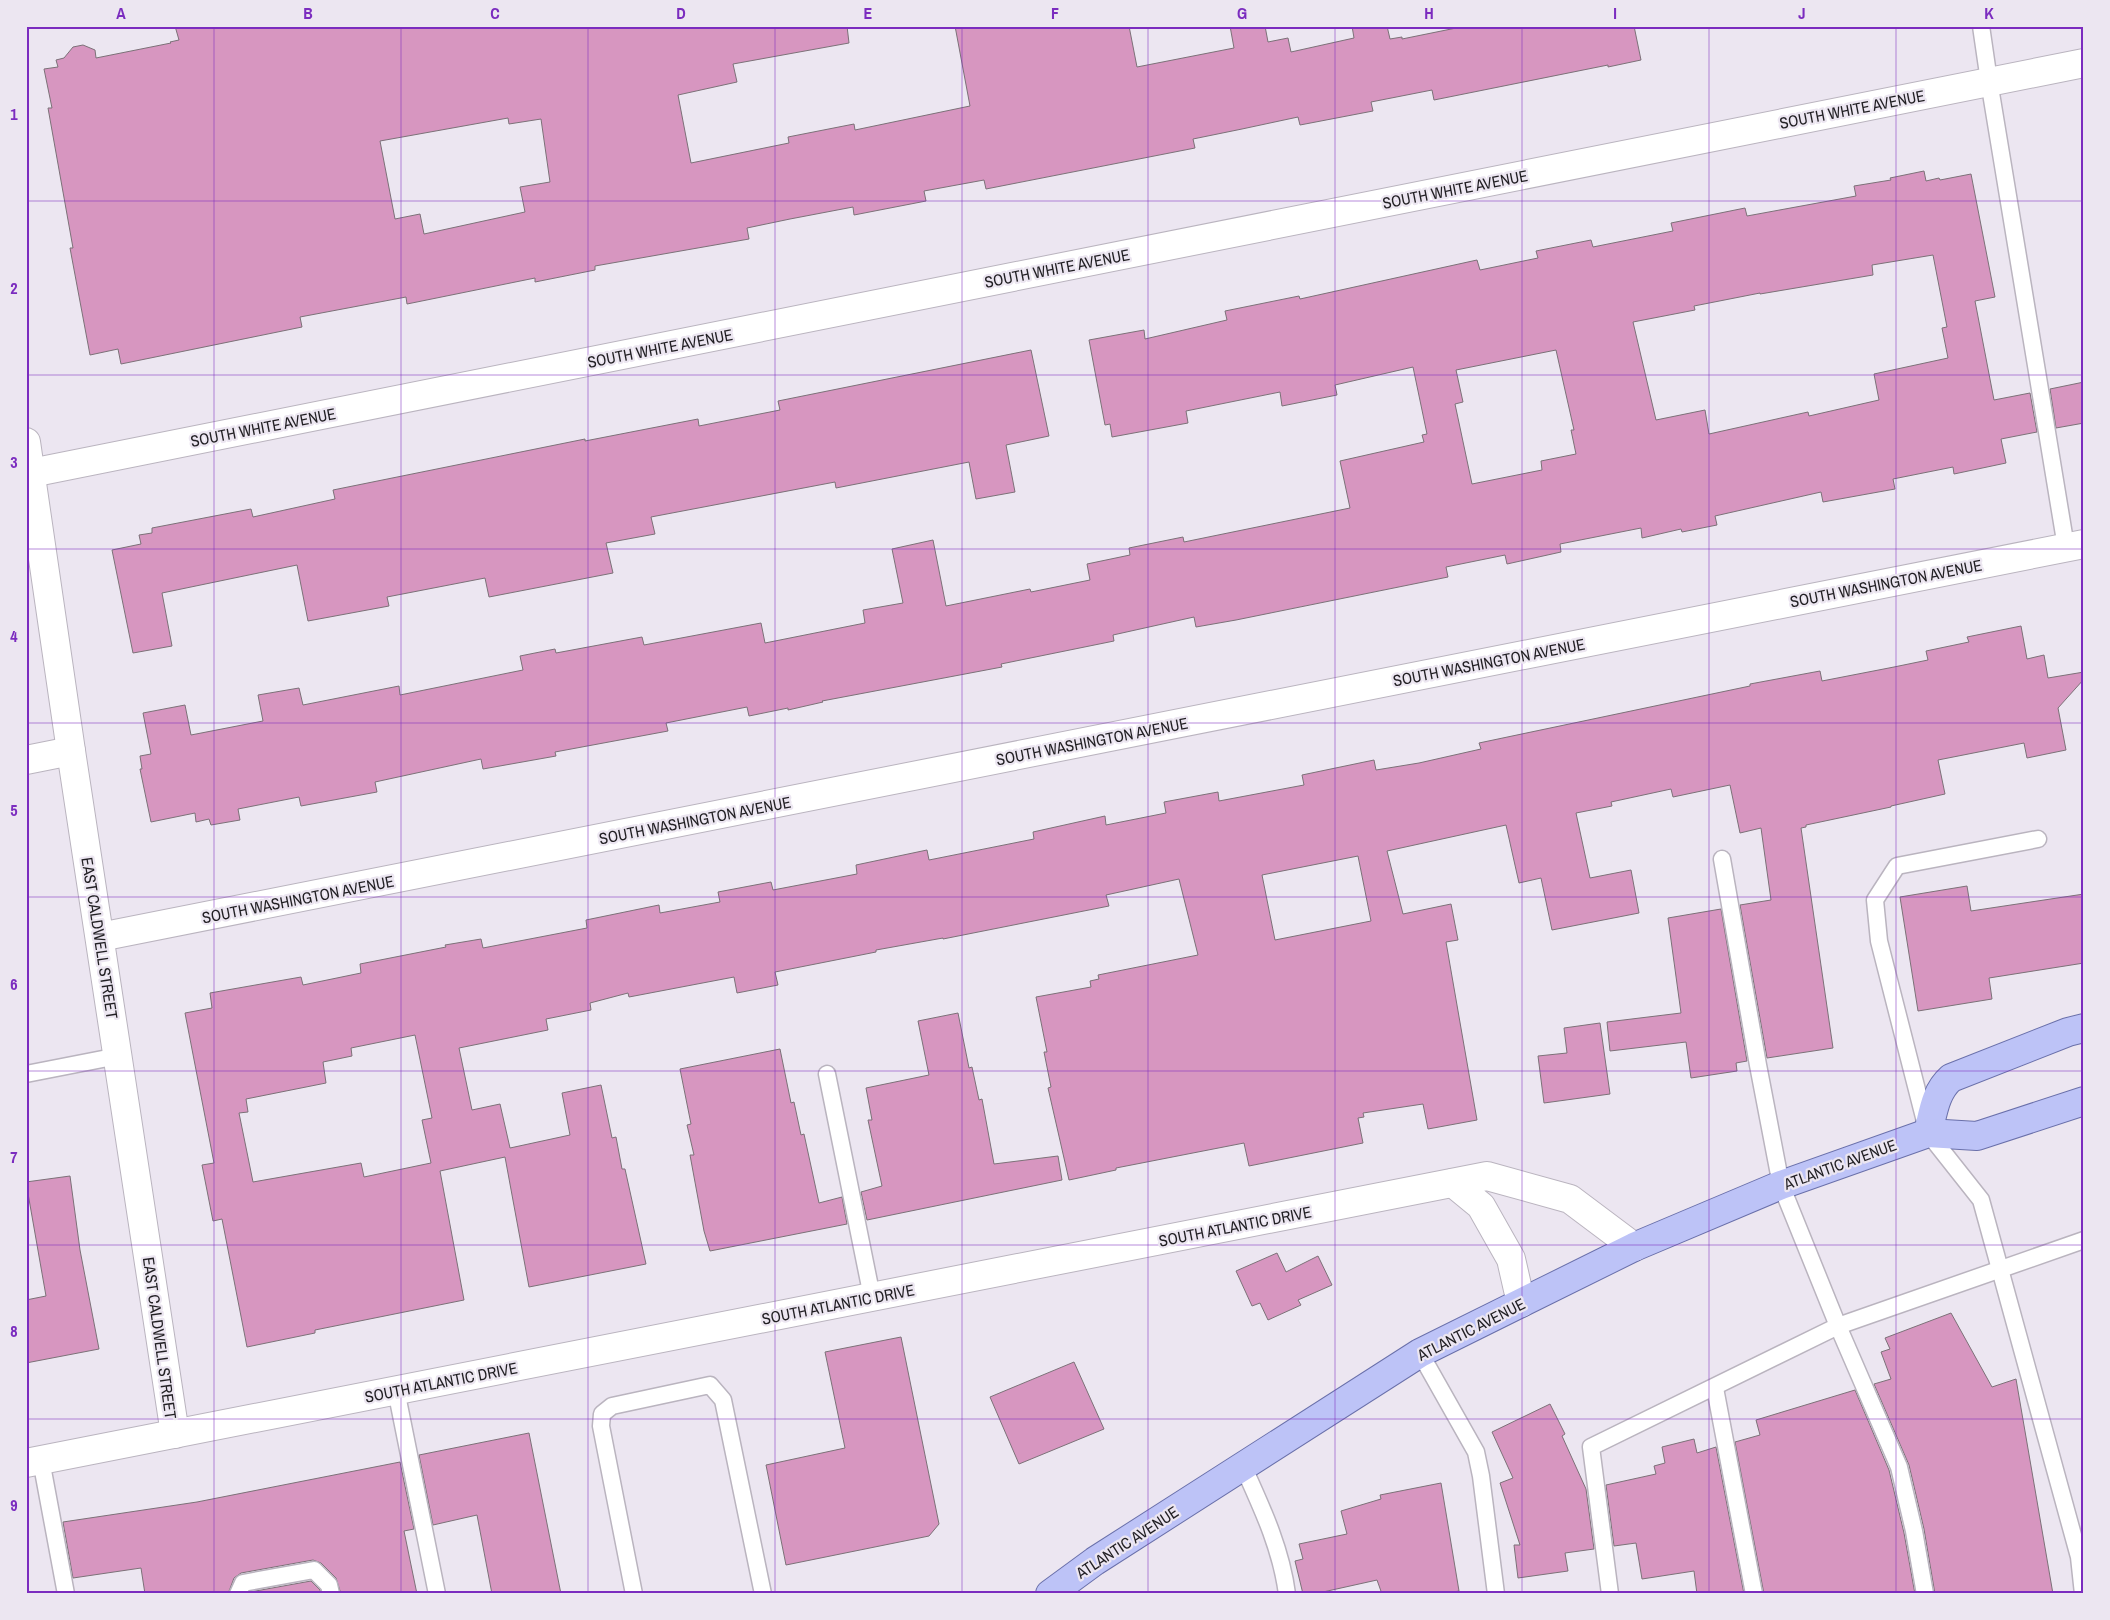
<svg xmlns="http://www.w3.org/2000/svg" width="2110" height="1620" viewBox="0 0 2110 1620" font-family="'Archivo Narrow',sans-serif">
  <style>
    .building { fill: #d796c0; stroke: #7c7178; fill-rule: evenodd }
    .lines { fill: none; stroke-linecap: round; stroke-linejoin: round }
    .lane-casing { stroke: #bab4bf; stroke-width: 19 }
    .street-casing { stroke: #bab4bf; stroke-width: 30 }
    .primary-casing { stroke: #6a70aa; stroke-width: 30 }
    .lane { stroke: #fff; stroke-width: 16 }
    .street { stroke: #fff; stroke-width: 28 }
    .primary { stroke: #bdc3f7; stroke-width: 28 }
    .grid { fill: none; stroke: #7b2cbf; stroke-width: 1; stroke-opacity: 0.55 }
    .labels { text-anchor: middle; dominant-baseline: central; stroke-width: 4.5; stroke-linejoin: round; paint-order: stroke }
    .street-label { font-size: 16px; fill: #211f23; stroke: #ece6f1 }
    .neatline { fill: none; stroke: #7b2cbf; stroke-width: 2 }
    .grid-label { font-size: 16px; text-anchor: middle; font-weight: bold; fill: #7b2cbf }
  </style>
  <rect width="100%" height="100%" fill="#ece6f1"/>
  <g class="building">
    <path d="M175,26h672l2,17 -116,21 4,18 -59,13 13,68 98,-20 -1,-6 66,-13 1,6 115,-24 -15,-80h174l8,41 97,-19 -4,-22h35l3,16 20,-4 3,14 63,-14 -2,-12h35l3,13 12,-2v2l64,-13h168l7,34 -33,7v-2l-174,35 -2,-10 -61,12 2,9 -73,14 -2,-8 -56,12 -49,10 2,9 -209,41 -2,-9 -60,11 2,10 -72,14 -1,-8 -63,12 -43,9 2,11 -154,27v4l-60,12v-4l-128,26 -1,-7 -106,20 2,10 -181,37 -3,-15 -28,6 -20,-107h3l-25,-140h4l-8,-39 14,-2 -2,-7 8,-2 9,-11 10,-2 12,5 1,8 75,-15 -1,-1 9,-2zM508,118l1,6 32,-5 9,63 -30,5 5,25 -101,22 -4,-20 -25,5 -15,-78z"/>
    <path d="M1924,171l2,10 13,-3 1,2 31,-6 24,123 -20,4 19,99 36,-7 7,39 -36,7 5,24 -52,11 -1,-7 -60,12 2,10 -72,13 -2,-10 -106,24 2,9 -35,7 -1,-3 -39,9 -1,-10 -81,16 1,8 -54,12 -2,-9 -59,12 2,10 -212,43 -40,7 -2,-10 -81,18 1,6 -113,23 1,3 -180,34 1,1 -35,8v-2l-39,8 -2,-9 -81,16 2,8 -113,21 1,4 -73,13 -2,-10 -106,23 2,10 -76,14 -2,-9 -61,12 2,11 -29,5 -2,-6 -13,3 -1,-9 -44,9 -11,-53h2l-2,-13 11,-2 -8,-41 42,-8 6,30 72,-14 -5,-26 41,-7 4,17 96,-19 1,9 123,-25 -3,-14 35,-7 1,4 86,-16 2,8 117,-22 4,20 100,-20 -2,-13 40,-7 -11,-54 41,-9 13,66 84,-17 1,3 59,-12 -3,-16 43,-9 -1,-7 54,-11 1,5 166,-34 -10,-47 84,-19 -2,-7 5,-1 -14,-67 -78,18 2,10 -55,11 -2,-14 -94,19 2,12 -76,14 -2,-13 -5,1 -16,-85 55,-10 1,9 82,-19 -2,-9 74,-15 1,3 177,-39 3,10 58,-12 -2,-7 55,-11 2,7 80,-16 -2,-8 74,-15 2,8 109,-20 -2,-10 37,-6 -1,-2zM1933,255l14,72 -5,1 6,30 -74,16 5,26 -70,16 -1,-4 -99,22 -4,-24 -49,10 -23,-98 62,-12 -1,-4 66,-13v1l113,-19 -1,-10zM1556,350l18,80h-3l5,24 -35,7 1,9 -70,14 -17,-80 8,-2 -7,-32z"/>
    <path d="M1031,350l18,86 -43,9 9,47 -39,7 -7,-37 -133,26 -1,-6 -184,35 4,17 -49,9 7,30 -124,24 -4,-19 -98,19 2,9 -81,15 -11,-56 -135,28 10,53 -39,7 -21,-103 29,-6 -2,-9 13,-2v-5l99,-19 2,8 82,-18 -2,-9 252,-51v2l113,-22 1,7 81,-16 -2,-9z"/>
    <path d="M2084,382v41l-28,5 -6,-39z"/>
    <path d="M2021,626l6,33 17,-4 4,23 36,-6v7l-26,29 8,42 -39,8 -3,-15 -86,17 7,34 -54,12v1l-85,18v2l-5,1 32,220 -66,10 -27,-153 31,-5 -10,-72 -21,5 -10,-48 -57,12 -2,-8 -60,13 1,4 -36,7 14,65 41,-8 8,43 -87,17 -11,-52 -22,5 -13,-58 -119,26 16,63 48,-10 7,36 -12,2 31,178 -49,9 -5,-25 -60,9 1,4 -6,1 5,25 -114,23 -5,-23 -128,25v2l-47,10 -21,-92 3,-1 -7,-35h3l-11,-55 55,-10 -1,-6 9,-2 -1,-4 100,-20 -19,-76 -73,16 3,11 -166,33v-1l-67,12v2l-101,20 3,13 -41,8 -3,-16 -105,20 -1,-4 -38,10 1,7 -45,9 2,11 -89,18 13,62 28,-6 10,44 60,-13 -8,-42 39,-8 11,53 4,-1 6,32h3l21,95 -117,23 -24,-130 -65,14 24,129 -149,30v3l-68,14 -25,-128 -9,2 -11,-56 12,-2 -29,-150 27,-5 -2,-15 91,-16 2,8 58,-12 -1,-9 86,-17 -1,-2 36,-6 2,9 104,-20 -1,-8 73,-15 1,8 60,-11 -2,-10 53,-10 2,8 84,-16 -1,-9 71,-15 2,10 105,-21 -1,-7 72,-16 1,9 60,-12 -2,-11 54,-10 1,9 85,-16 -2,-10 72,-15 2,10 43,-7 62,-14 -2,-6 271,-57v-2l70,-13 2,10 72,-14 34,-7 -2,-9 43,-9 -2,-5zM1358,856l13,65 -96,19 -13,-65zM415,1035l17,83 -10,2 9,43 -67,14 -3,-14 -108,19 -14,-69 9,-1 -2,-13 80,-16 -3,-21 29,-6 -1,-8z"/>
    <path d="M1967,886l4,25 113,-17v69l-95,15 3,21 -74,12 -18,-114z"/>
    <path d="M1721,909l26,152 -11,2 1,8 -46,7 -5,-36 -76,9 -3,-29 74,-9 -13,-95z"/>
    <path d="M958,1013l11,55 3,-1 7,33 3,-1 12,65 64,-8 4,24 -195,40 -6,-28 21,-6 -14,-66h4l-6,-32 63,-13 -11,-54z"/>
    <path d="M1600,1023l10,71 -66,9 -6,-47 29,-3 -3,-25z"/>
    <path d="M780,1049l11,54 3,-1 7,33 3,-1 15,69 23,-6 5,27 -137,27 -6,-20 -14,-76h4l-7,-30 4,-1 -11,-55z"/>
    <path d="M70,1176l10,74 19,99 -73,14v-63l20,-4 -20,-114z"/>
    <path d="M1277,1253l9,19 32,-16 14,29 -34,15 3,5 -33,15 -8,-17 -8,3 -16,-35z"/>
    <path d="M1951,1313l41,74 24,-8 37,215h-118l-11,-65 -15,-64 -35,-81 17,-5 -10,-27 9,-3 -5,-11z"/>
    <path d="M901,1337l38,187 -10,12 -143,29 -20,-100 79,-17 -20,-96z"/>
    <path d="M1074,1362l30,67 -85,35 -29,-67z"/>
    <path d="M1855,1390l34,80 15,63 11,61h-151l-29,-152 25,-7 -4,-15z"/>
    <path d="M1550,1404l15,30 -3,2 24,53 8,60 -29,4 3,18 -50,7 -4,-33h6l-20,-62 13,-5 -21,-46z"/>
    <path d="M529,1433l32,161h-69l-15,-79 -44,10 -14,-70z"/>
    <path d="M1694,1439l3,14 19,-6 28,147h-47l-3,-23 -52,8 -6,-36 -22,3 -8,-61 50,-11 -2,-8 11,-3 -3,-16z"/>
    <path d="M400,1462l14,67 -10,2 13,63h-76l-5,-16 -15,-15 -8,-3 -72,13 -7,5 -6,16h-83l-4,-26 -68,10 -10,-56 134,-20z"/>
    <path d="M1441,1483l18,108 -16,3h-61l-5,-14 -63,14h-11l-8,-33 8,-2 -4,-15 48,-10 -6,-23 40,-12 -1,-4z"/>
    <path d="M311,1581l9,9 1,4h-72l1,-2z"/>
  </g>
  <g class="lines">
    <g class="lane-casing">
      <g id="lane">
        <path d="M1981,26l8,55 77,466"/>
        <path d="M2038,839l-141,27 -22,34 4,41 49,192 53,67 98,357 4,37"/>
        <path d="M1722,859l36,206 23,120 57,141 61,141 15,64 11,63"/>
        <path d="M26,1074l92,-18"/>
        <path d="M827,1074l45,223"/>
        <path d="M1420,1353l56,99 5,24 15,118"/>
        <path d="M1715,1388l39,206"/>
        <path d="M396,1390l41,204"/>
        <path d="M41,1460l25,134"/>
        <path d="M1243,1466c19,42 38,82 44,128"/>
        <path d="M238,1594l5,-11 71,-13 15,15 2,9"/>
        <path d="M634,1594l-33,-168 1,-12 10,-8 98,-21 13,15 40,194"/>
        <path d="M1610,1594l-19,-147 247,-121 246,-86"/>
      </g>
    </g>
    <g class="street-casing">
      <g id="street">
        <path d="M26,442l45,309 104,683"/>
        <path d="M31,473l2053,-410"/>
        <path d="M26,760l45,-9"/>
        <path d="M100,937l1984,-393"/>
        <path d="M1453,1183l28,23 30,53 10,44"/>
        <path d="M26,1463l1461,-287 83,23 64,48"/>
      </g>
    </g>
    <g class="primary-casing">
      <g id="primary">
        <path d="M1928,1133c5,-20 7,-41 23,-55l117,-46 16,-4"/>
        <path d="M1050,1594l45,-33 325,-208 214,-106 147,-62 147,-52 49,3 107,-35"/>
      </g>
    </g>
    <use href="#lane" class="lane"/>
    <use href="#street" class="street"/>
    <use href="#primary" class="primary"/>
  </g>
  <path class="grid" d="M214,26v1568M401,26v1568M588,26v1568M775,26v1568M962,26v1568M1148,26v1568M1335,26v1568M1522,26v1568M1709,26v1568M1896,26v1568M26,201h2058M26,375h2058M26,549h2058M26,723h2058M26,897h2058M26,1071h2058M26,1245h2058M26,1419h2058"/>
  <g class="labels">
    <g class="street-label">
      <text transform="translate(1852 109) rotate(-11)">SOUTH WHITE AVENUE</text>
      <text transform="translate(1455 189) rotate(-11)">SOUTH WHITE AVENUE</text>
      <text transform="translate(1057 268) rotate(-11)">SOUTH WHITE AVENUE</text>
      <text transform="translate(660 348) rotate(-11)">SOUTH WHITE AVENUE</text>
      <text transform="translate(263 427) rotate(-11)">SOUTH WHITE AVENUE</text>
      <text transform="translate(1886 583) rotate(-11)">SOUTH WASHINGTON AVENUE</text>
      <text transform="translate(1489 662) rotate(-11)">SOUTH WASHINGTON AVENUE</text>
      <text transform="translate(1092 741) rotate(-11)">SOUTH WASHINGTON AVENUE</text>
      <text transform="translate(695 820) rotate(-11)">SOUTH WASHINGTON AVENUE</text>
      <text transform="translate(298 899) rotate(-11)">SOUTH WASHINGTON AVENUE</text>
      <text transform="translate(100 938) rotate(81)">EAST CALDWELL STREET</text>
      <text transform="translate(1840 1164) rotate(-20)">ATLANTIC AVENUE</text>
      <text transform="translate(1235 1226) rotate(-11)">SOUTH ATLANTIC DRIVE</text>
      <text transform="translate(838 1304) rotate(-11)">SOUTH ATLANTIC DRIVE</text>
      <text transform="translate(1471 1329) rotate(-27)">ATLANTIC AVENUE</text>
      <text transform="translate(160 1338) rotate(82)">EAST CALDWELL STREET</text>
      <text transform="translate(441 1382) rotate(-11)">SOUTH ATLANTIC DRIVE</text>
      <text transform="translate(1127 1542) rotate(-33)">ATLANTIC AVENUE</text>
    </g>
  </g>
  <rect width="2110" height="1620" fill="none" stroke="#ece6f1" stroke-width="55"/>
  <rect x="28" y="28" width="2054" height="1564" class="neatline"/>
  <g class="grid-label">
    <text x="121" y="19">A</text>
    <text x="308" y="19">B</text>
    <text x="495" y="19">C</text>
    <text x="681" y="19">D</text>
    <text x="868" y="19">E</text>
    <text x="1055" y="19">F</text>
    <text x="1242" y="19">G</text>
    <text x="1429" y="19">H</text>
    <text x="1615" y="19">I</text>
    <text x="1802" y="19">J</text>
    <text x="1989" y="19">K</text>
    <text x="14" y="120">1</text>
    <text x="14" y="294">2</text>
    <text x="14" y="468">3</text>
    <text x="14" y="642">4</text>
    <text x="14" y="816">5</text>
    <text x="14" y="990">6</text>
    <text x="14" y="1163">7</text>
    <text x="14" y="1337">8</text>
    <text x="14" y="1511">9</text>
  </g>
</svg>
